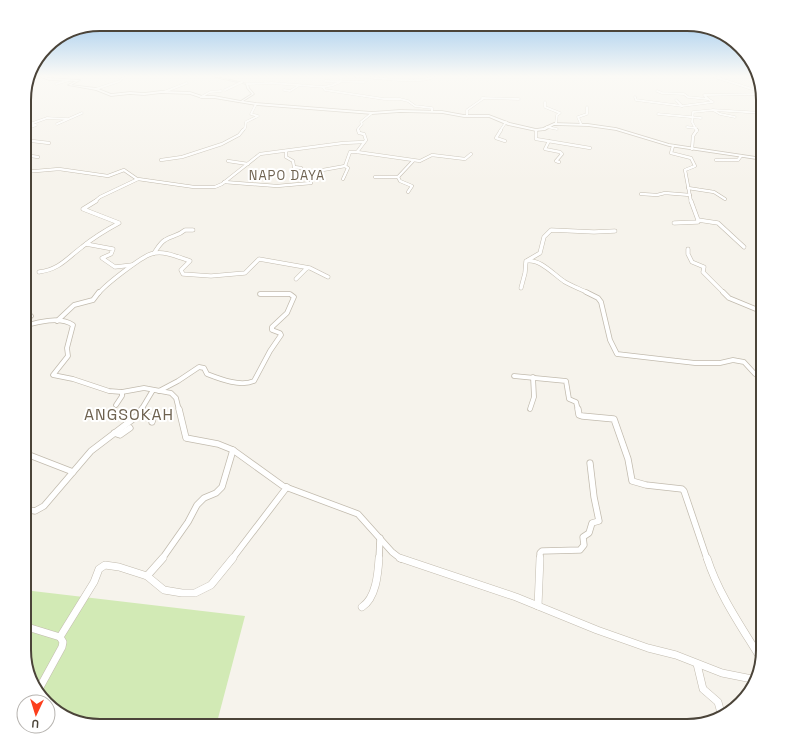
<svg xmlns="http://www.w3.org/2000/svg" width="787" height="750" viewBox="0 0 787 750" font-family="'Space Grotesk',sans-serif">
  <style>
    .green { fill: #d2eab5 }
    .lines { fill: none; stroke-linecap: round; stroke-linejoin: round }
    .minor-far5-casing { stroke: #c2bbae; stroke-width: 2.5 }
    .minor-far4-casing { stroke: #c2bbae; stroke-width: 3.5 }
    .minor-far3-casing { stroke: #c2bbae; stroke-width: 4.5 }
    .minor-far2-casing { stroke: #c2bbae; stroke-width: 5.5 }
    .minor-far1-casing { stroke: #c2bbae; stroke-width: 7 }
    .minor-casing { stroke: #c2bbae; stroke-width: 8 }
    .tertiary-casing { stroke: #c2bbae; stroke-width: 1.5 }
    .minor-far5 { stroke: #fff; stroke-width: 2 }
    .minor-far4 { stroke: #fff; stroke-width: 2.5 }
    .minor-far3 { stroke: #fff; stroke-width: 3.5 }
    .minor-far2 { stroke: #fff; stroke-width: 4 }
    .minor-far1 { stroke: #fff; stroke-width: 5.5 }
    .minor { stroke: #fff; stroke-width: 7 }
    .tertiary { fill: #fff; fill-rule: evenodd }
    .labels { text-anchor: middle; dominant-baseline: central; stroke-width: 4; stroke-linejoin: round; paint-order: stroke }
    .far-quarter-label { font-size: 13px; letter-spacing: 1px; fill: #6e6250; stroke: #fff }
    .quarter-label { font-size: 16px; letter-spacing: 1px; fill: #6e6250; stroke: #fff }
    .rim { fill: none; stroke: #4b4439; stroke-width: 2 }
  </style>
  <rect width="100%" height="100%" fill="#f6f3ec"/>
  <path class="green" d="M24,590l221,26 -29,110h-116l-29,-6 -23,-15v-3h-3l-21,-47z"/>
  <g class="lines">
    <g class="minor-far5-casing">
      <g id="minor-far5">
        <path d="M355,76c15,1 70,9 79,0"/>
        <path d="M463,76l4,2"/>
        <path d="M712,76l49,16"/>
        <path d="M325,81l39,1"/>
        <path d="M56,84l13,-4"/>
        <path d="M247,84l25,-1 52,4 9,-2 7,-3 2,-6"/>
        <path d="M323,87l2,3 59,9h16l8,2 7,5 17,2v3"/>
        <path d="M96,89l24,-8 4,-5"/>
        <path d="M225,90l17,-8"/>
        <path d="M284,90l6,1 8,-5"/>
        <path d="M657,91l5,2 22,1 4,3 20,2 -4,-4 58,-1"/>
        <path d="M164,92l23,-9"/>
        <path d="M201,97l9,-5 11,-1"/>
        <path d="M635,97l1,3 46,6 31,-4 -5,-3"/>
        <path d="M482,98l37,1"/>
        <path d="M676,100l6,6"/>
        <path d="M545,102v5l15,6 -3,2 -1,8"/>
        <path d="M713,110l7,4 15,3"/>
        <path d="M658,114l43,4"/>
        <path d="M467,116v-6l17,-12"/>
        <path d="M24,123l12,2 -12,5"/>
        <path d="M30,124l17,-6 20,1"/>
        <path d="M57,124l25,-11"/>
        <path d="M581,124l-3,-7 9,-3v-7"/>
        <path d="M547,127l10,2"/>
        <path d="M687,127l9,1"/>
        <path d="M242,131l3,-3 1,-6 12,-6 -7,-2 5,-10"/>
        <path d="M359,131l-1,-2 4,-5 -1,-2 11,-9"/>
        <path d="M500,131l6,-9"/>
        <path d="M697,131l-5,-9 1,-10 20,-2 50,3"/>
      </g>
    </g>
    <g class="minor-far4-casing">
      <g id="minor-far4">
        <path d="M501,130l-5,8 9,3"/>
        <path d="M536,130v9l54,9"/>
        <path d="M24,140l25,3"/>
        <path d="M549,141l-4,8 15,3 2,2 -6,7 3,1"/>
        <path d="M673,146l-2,7 20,5 4,8 -10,4 6,32"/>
        <path d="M692,149l1,-13 4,-6"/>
        <path d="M286,151v6l7,4 1,6 7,1"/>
        <path d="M357,152l63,9 12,-6 33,4 6,-5"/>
        <path d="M24,155l14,2"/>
        <path d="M161,160l21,-3 40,-13 17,-9 4,-5"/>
        <path d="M716,160h22l3,-4"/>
        <path d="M228,161l20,3"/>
        <path d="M24,172l35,-3 49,7 16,-6 13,9"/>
        <path d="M306,173l39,-7 5,-14h7l9,-12 -2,-6 -5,-1 -1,-3"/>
        <path d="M375,177h23"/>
        <path d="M343,179l5,-11 -3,-2"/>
        <path d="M224,182l53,4 34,-3 1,-4"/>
        <path d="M688,188l26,4 11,7"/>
        <path d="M408,192l4,-6 -12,-5 -2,-4 15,-16"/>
        <path d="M641,194l16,1 8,-2 25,2"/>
        <path d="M94,202l6,-5 38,-18 56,8h21l7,-3 38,-30 83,-11 21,-1"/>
      </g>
    </g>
    <g class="minor-far3-casing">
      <g id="minor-far3">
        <path d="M691,201l7,19 20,3 26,24"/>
        <path d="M674,223l24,-1v-2"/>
        <path d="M86,244l27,5 -2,5 -9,4 13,9 17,-2"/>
        <path d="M688,249v5l4,8 12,5 -1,5 21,21"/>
        <path d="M154,253c3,-4 6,-10 11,-13 7,-5 12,-3 20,-10h8"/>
        <path d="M528,260l12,-7 4,-16 7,-7 43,2 21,-1"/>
        <path d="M39,272c21,-3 27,-13 43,-25 11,-9 24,-17 37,-24l-36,-14 13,-8"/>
        <path d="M296,279l11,-11"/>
        <path d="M521,288l4,-15 1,-12c14,-3 28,14 39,21 7,4 15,7 23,11"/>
        <path d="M99,293c6,-8 42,-36 52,-39 13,-4 27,3 39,7l-9,9 2,4 28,2 34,-3 14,-14 51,9 18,9"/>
      </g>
    </g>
    <g class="minor-far2-casing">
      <g id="minor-far2">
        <path d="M586,292l12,6 3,4 9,38 7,14 78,9h25l13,-3 11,2 11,12 8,1"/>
        <path d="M723,292l6,6 34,14"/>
        <path d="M57,321l17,-16 19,-5 6,-8"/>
        <path d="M24,322l7,-6 -6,-4"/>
        <path d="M24,326c14,-4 36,-10 49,-1l-6,23 1,8 -15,19 20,4 36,12 13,1 22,-4 27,5 5,5 3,12"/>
        <path d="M514,376l52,5 3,18 7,3 2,8"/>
        <path d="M159,391l19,-10 21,-14 5,1 3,6c13,5 33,13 47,7l16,-30 11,-16 -1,-2 -8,-3v-3l15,-14 7,-16 -4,-3h-30"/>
        <path d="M116,405l6,-9v-4"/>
        <path d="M530,409l4,-12 -1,-20"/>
        <path d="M141,410l12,-20"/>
      </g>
    </g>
    <g class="minor-far1-casing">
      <g id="minor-far1">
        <path d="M179,409l7,29 32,6 15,6 50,36 75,28 34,38 9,7"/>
        <path d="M578,409l1,6 3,1 32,3 14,40 4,22 14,4 36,4 2,2 23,68"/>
        <path d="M139,414l14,4 -1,4"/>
        <path d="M114,433l6,2 10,-7"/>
        <path d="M24,453l49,19"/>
        <path d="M24,509l11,2 9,-5 47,-55 46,-35 5,-7"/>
        <path d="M162,559l26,-37 9,-17 7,-7 12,-5 6,-6 11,-37"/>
        <path d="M232,559l55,-72"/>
        <path d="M379,559l1,-21"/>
        <path d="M540,559v-6l2,-2 38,-1 4,-5 -1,-8 6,-4 3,-10 7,-2 -5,-24 -4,-34"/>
      </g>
    </g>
    <g class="minor-casing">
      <g id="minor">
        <path d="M400,558l116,39 81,33 51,18 28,7 46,18 35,7"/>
        <path d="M707,558c12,37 34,68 54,101"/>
        <path d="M147,576l17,14 18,3h13l16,-8 22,-27"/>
        <path d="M538,606l2,-48"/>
        <path d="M362,607c14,-9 16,-33 17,-49"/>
        <path d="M24,626l36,11"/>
        <path d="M697,664l6,25 15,13 3,11"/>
        <path d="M39,689l23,-42 1,-5 -3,-5 34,-55 5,-13 6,-4 14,2 28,9 16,-18"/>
      </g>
    </g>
    <g class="tertiary-casing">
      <path id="tertiary" d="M39,76h2l8,2 31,2 -9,5 25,3 15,6 19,-2 14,1 17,-2 29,1 12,4h12l27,5 11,-7 -5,-6 -1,-4 -31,-7v-1h2v1l31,7 1,4 5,6 -11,7 13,2 116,9 28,-2 42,1 22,4h25l21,8 26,6 7,-1 11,-5 34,1 28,4 53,16 94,14v2l-94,-14 -53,-16 -28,-4 -34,-1 -9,5 -9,1 -28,-6 -19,-8h-25l-22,-4 -42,-1 -28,2 -116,-9 -42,-7h-12l-12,-4 -29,-1 -17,2 -14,-1 -19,2 -15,-6 -28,-5 8,-4 -27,-1z"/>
    </g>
    <use href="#minor-far5" class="minor-far5"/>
    <use href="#minor-far4" class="minor-far4"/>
    <use href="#minor-far3" class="minor-far3"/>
    <use href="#minor-far2" class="minor-far2"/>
    <use href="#minor-far1" class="minor-far1"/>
    <use href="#minor" class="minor"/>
    <use href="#tertiary" class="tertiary"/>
  </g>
  <linearGradient id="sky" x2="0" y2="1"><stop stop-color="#8fc1ec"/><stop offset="0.42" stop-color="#fbfaf6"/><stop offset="1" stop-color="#fbfaf6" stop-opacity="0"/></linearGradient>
  <rect width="787" height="181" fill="url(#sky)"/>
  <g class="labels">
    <g class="far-quarter-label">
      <text x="287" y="175">NAPO DAYA</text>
    </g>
    <g class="quarter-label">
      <text x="129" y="414">ANGSOKAH</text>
    </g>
  </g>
  <path d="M0 0H787V750H0ZM100 31H687A69 69 0 0 1 756 100V650A69 69 0 0 1 687 719H100A69 69 0 0 1 31 650V100A69 69 0 0 1 100 31Z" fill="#fff" fill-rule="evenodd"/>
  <path class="rim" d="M100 31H687A69 69 0 0 1 756 100V650A69 69 0 0 1 687 719H100A69 69 0 0 1 31 650V100A69 69 0 0 1 100 31Z"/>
  <g transform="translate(36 714) rotate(184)"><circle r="19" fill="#ffffff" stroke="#b7b4b0"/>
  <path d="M0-3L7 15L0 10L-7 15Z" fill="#fc3f1d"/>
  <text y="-6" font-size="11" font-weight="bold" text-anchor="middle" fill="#4b4439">U</text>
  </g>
</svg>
